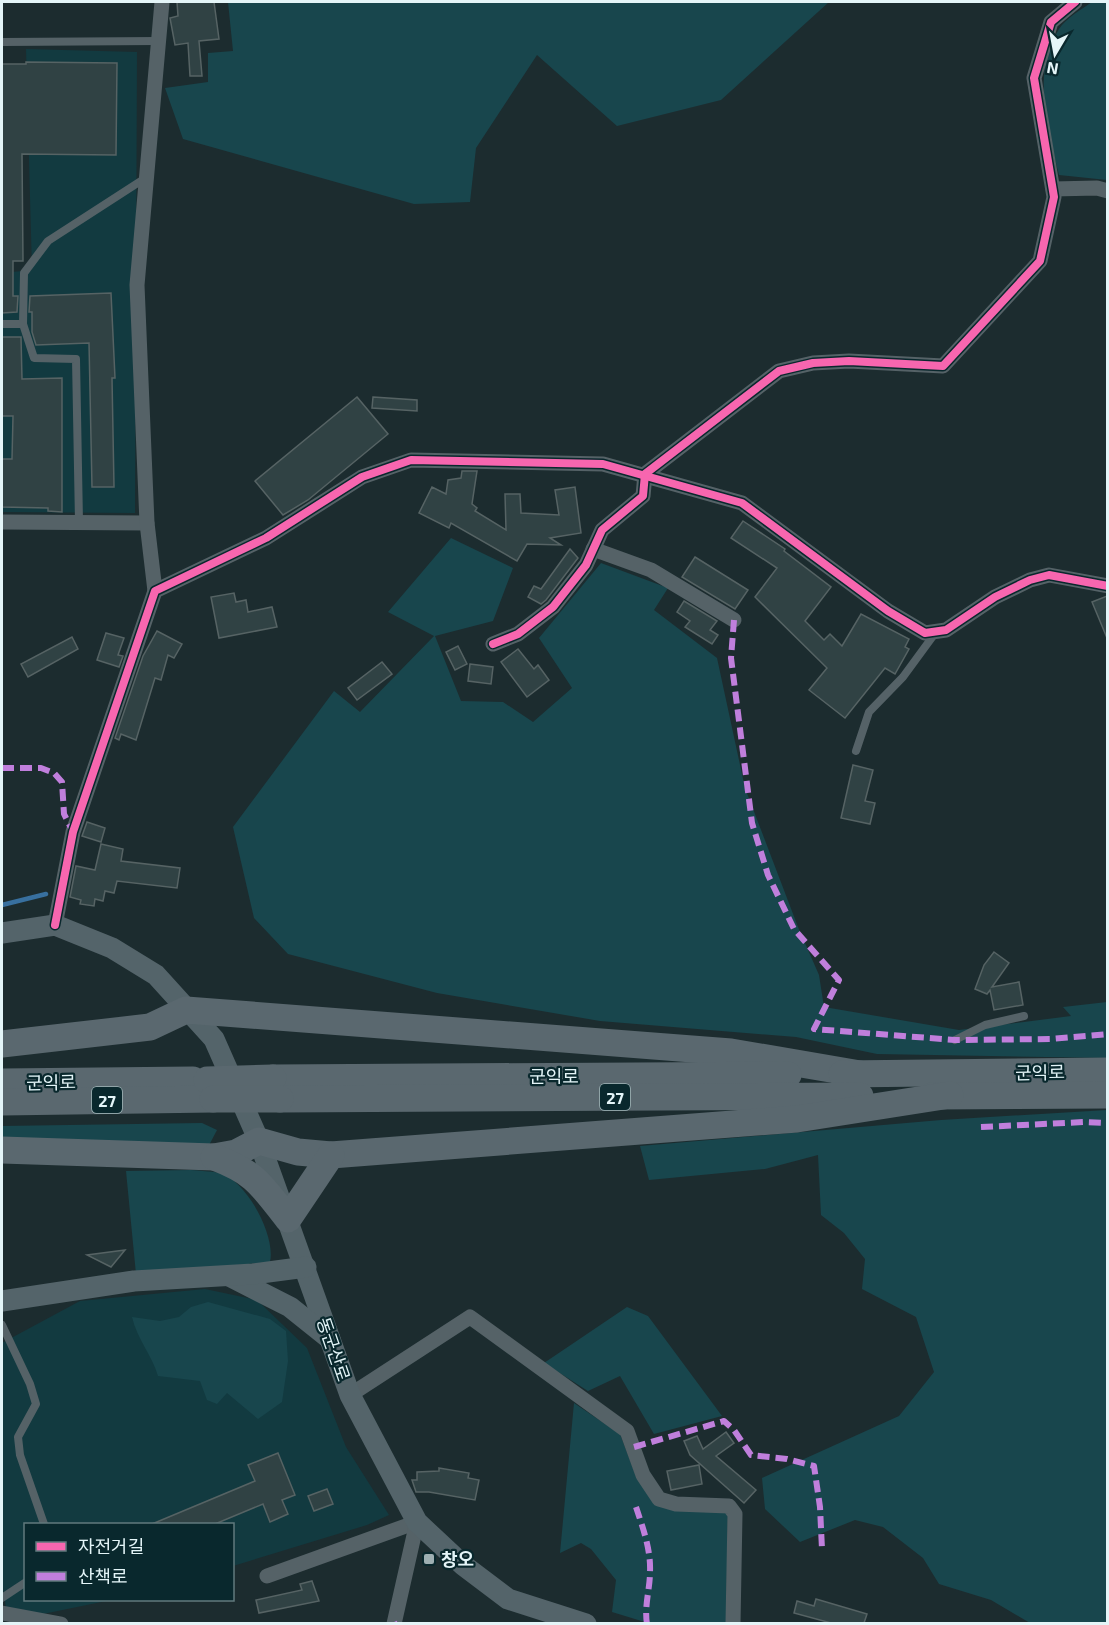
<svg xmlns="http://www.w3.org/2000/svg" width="1109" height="1625" viewBox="0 0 1109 1625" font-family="'Exo 2','Noto Sans KR',sans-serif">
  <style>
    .built { fill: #123a40 }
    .green { fill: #18464d }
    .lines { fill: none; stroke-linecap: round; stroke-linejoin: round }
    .stream { stroke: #38709f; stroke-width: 4.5 }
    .building { fill: #304244; stroke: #566364; stroke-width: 1.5 }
    .lane { stroke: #556267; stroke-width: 8 }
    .street { stroke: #556267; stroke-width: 15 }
    .secondary { stroke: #54646a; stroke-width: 21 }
    .highway { stroke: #5a686f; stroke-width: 27 }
    .highway-bridge { stroke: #5a686f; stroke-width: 27 }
    .quiet { stroke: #c07fdc; stroke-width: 6; stroke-dasharray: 12 6; stroke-linecap: butt }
    .cycleway-casing { stroke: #09282d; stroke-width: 11 }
    .cycleway { stroke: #f766af; stroke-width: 8 }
    .poi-dot { fill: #9eafb2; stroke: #09282d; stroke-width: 2 }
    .labels { text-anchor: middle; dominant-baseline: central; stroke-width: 4.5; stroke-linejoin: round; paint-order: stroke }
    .shield { fill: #09282d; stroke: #a2b8bb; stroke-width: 1.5 }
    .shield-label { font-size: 16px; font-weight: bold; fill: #e4f5f8 }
    .street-label { font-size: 18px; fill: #e4f5f8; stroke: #09282d }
    .poi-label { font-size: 18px; font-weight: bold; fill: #e4f5f8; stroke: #09282d; text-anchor: start }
  </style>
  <rect width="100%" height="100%" fill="#1c2c2f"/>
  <g class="built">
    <path d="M26,49l111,3 -2,461 -133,-1v-239l30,-3z"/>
    <path d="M205,1289l52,11 50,48 39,99 43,68 -22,10 -134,41 -1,-42h-206v76h85l-68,14 -37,-6 -4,-26v-239l78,-42z"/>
  </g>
  <g class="green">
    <path d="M228,2h601l-108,98 -104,26 -80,-71 -61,93 -6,54 -56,2 -231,-65 -18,-51 43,-6v-29l25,-2z"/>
    <path d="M1092,2h15v178l-48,-5c-11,-47 -28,-103 0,-146 7,-11 23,-20 33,-27z"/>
    <path d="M451,538l62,30 -20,53 -58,15 26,65 42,1 30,20 39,-34 -33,-50 62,-75 67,25 -14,22 63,48 28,130 53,139 21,48 5,32 135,23 112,-14 -8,-9 44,-5v56l-230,-4 -81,-17 -196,-16 -163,-28 -149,-39 -34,-36 -21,-91 101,-136 26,21 74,-76 -46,-24z"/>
    <path d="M1107,1110v513h-77l-39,-23 -52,-16 -16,-26 -40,-31 -28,-7 -55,22 -35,-33 -3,-31 137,-62 35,-44 -18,-55 -54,-28 3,-30 -21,-26 -23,-18 -3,-60 -53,14 -116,11 -9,-34 301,-26z"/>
    <path d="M202,1123l15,7 -11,21 -204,5v-30z"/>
    <path d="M191,1170c9,1 20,1 29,3 27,8 56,63 50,89l-134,12 -10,-103z"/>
    <path d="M208,1302l62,17 16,12 2,30 -6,41 -24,17 -31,-26 -10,11 -10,-4 -7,-19 -42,-5c-6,-21 -21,-37 -26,-59l28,4 19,-4 12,-10z"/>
    <path d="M627,1307l21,9 74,100 -68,18 -34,-58 -32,15 -44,-28z"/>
    <path d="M574,1403l46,31 16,42 20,29 72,8 -2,110h-78l-36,-11 4,-32 -25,-31 -10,-6 -21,10z"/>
  </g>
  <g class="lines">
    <path class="stream" d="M2,905l44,-11"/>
  </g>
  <g class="building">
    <path d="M177,2h37l5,37 -20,2 3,35h-12l-2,-33 -13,2 -5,-27 8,-2z"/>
    <path d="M26,62l91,1 -1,92 -94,-1 1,107h-10v35h5l-1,16 -15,1v-249h24z"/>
    <path d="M111,293l4,85h-3l2,109h-22l-3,-144 -53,2 -4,-13v-20h-3l1,-16z"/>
    <path d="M2,337h19l1,42 40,-1v134l-14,-1v-3l-46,-1v-48h10l1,-43h-11z"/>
    <path d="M357,397l31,37 -80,66 -25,15 -28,-34z"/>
    <path d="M373,397l44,3v11l-45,-3z"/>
    <path d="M462,471h15l-5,33 5,4 -2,3 31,19 -1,-36h15l1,19 38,2 -4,-25 20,-3 6,46 -31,5 11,7 -34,-1 -10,17 -66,-38 -2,5 -30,-15 13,-26 14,7 2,-14 13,-2z"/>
    <path d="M743,521l42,28 -1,2 47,36 -26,34 19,19 6,-6 12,12 19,-32 48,25 -4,8 4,2 -14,25 -10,-6 -40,50 -36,-28 18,-22 -72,-71 22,-29 -46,-30z"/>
    <path d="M570,549l8,9 -32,42 -5,4 -13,-7 6,-11 7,3z"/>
    <path d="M695,557l53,33 -13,19 -53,-32z"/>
    <path d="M234,593l2,9 10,-2 2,12 24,-5 5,20 -58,11 -8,-41z"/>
    <path d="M1107,596v42l-15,-36z"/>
    <path d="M684,601l33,20 -7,9 8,5 -6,9 -27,-17 5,-6 -13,-9z"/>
    <path d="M157,631l25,13 -8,14 -6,-3 -7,25 -6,-2 -19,62 -15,-6 -2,6 -4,-2 28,-82z"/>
    <path d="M106,633l18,5 -6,17 5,1 -4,11 -22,-7z"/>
    <path d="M72,637l6,12 -50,28 -7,-13z"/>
    <path d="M458,646l9,18 -12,6 -9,-18z"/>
    <path d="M518,649l16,20 4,-4 11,15 -22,17 -26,-35z"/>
    <path d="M382,662l10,12 -35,26 -9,-12z"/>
    <path d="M470,664l23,3 -2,17 -23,-3z"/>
    <path d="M853,765l20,5 -8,31 10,2 -5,21 -29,-6z"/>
    <path d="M87,822l18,6 -4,14 -19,-6z"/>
    <path d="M101,844l22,5 -2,12 59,7 -3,20 -60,-7 -3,12 -9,-2 -2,10 -8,-2 -1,7 -14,-2 1,-4 -11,-3 6,-31 19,4z"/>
    <path d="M994,952l15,11 -17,24 27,-5 4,23 -29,5 -4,-20 -3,4 -12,-5 9,-24z"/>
    <path d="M125,1250l-14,17 -24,-12z"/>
    <path d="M726,1432l8,11 -18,13 40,34 -12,13 -54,-48 -6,-14 13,-5 6,13z"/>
    <path d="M278,1453l17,42 -13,5 6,14 -18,8 -7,-18 -48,20h-63l103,-43 -7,-16z"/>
    <path d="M699,1465l3,19 -31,6 -4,-19z"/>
    <path d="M439,1468l30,5 -1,5 11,2 -4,20 -46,-8h-13l-4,-12h5v-8l22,-1z"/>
    <path d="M327,1489l6,15 -19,7 -6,-15z"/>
    <path d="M312,1581l7,20 -60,12 -3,-13 46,-10 -2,-6z"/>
    <path d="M816,1599l51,15 -3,9h-33l-37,-10 3,-12 17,5z"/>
  </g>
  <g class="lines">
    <g class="lane">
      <path d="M2,42l156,-1"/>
      <path d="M2,324h21l11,34 42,1 3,163"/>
      <path d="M23,324l1,-51 24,-32 99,-64"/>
      <path d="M856,751l13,-39 34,-35 33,-45"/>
      <path d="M955,1040l30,-15 39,-9"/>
      <path d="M2,1325l28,59 6,20 -18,33 2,18 24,69"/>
      <path d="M2,1598l24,-16"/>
    </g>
    <g class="street">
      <path d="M1053,189l44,-1 11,3"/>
      <path d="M2,522l145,1"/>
      <path d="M593,549l58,21 83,50"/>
      <path d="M155,591l-8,-68 -10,-238 25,-283"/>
      <path d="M493,644l25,-10 35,-27 33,-42 16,-35 41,-34 2,-22 134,-103 34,-8 36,-2 94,5 97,-105 14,-64 -20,-119 17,-56 24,-20"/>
      <path d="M55,925l18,-93 82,-241 111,-53 96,-61 49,-17 192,4 139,39 146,108 37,22 21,-3 49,-33 35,-17 19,-5 59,11"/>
      <path d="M350,1395l120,-78 157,114 16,44 16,24 17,5 53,2 6,8 -2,110"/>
      <path d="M267,1576l150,-54"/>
      <path d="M2,1613l59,11"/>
      <path d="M394,1624l23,-102"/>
    </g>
    <g class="secondary">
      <path d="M2,933l53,-8 57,23 44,27 58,64 45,102 91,254 67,127 46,43 45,34 78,25"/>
      <path d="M229,1276l61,31 40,32"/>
      <path d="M2,1301l132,-20 119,-7 53,-7"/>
    </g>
    <g class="highway">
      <path d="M2,1044l148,-17 36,-17 545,42 129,22"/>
      <path d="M842,1074l266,-3"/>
      <path d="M273,1078l515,-3"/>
      <path d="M2,1082l191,-2"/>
      <path d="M932,1096l176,-1"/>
      <path d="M280,1099l580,-3"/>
      <path d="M2,1102l211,-3"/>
      <path d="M2,1150l212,7 22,-4 23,-12 39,11 33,3 466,-36 153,-24"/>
      <path d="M214,1157c42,16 47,28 74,62l43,-64"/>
    </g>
    <g class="highway-bridge">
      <path d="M207,1080l66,-2"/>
      <path d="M213,1099h67"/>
    </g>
    <g class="quiet">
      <path d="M734,620l-3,38 21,165 16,52 26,54 45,51 -25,49 141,11 96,-1 57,-5"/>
      <path d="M2,768h39l13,5 8,9 2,32 9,18"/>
      <path d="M981,1127l104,-5 23,1"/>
      <path d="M634,1447l90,-26 10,9 17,25 36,4 27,7 6,41 2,42"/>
      <path d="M636,1507c7,21 15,43 14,65 0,17 -6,34 -3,52"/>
      <path d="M394,1622l1,2"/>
    </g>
    <g class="cycleway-casing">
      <g id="cycleway">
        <path d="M493,644l25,-10 35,-27 33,-42 16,-35 41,-34 2,-22 134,-103 34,-8 36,-2 94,5 97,-105 14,-64 -20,-119 17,-56 24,-20"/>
        <path d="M55,925l18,-93 82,-241 111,-53 96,-61 49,-17 192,4 139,39 146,108 37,22 21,-3 49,-33 35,-17 19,-5 59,11"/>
      </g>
    </g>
    <use href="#cycleway" class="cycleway"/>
  </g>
  <rect class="poi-dot" x="423" y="1553" width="12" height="12" rx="3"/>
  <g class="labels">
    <g class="shield">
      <rect x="600" y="1084" width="30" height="26" rx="4.5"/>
      <rect x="92" y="1087" width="30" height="26" rx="4.5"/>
    </g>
    <g class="shield-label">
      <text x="615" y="1097">27</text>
      <text x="107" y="1100">27</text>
    </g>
    <g class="street-label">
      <text transform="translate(1040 1072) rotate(-1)">군익로</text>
      <text x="554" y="1076">군익로</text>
      <text transform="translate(51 1082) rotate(-1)">군익로</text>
      <text transform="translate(334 1349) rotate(71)">동군산로</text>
    </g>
    <g class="poi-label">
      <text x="441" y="1559">창오</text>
    </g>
  </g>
  <rect width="1109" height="1625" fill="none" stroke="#e4f5f8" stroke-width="6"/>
  <rect x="24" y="1523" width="210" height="78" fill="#09282d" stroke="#617a7e" stroke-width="1.5"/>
  <rect x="36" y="1542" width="30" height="9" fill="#f766af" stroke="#617a7e" stroke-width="1.5"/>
  <text x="78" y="1553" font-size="18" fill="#e4f5f8">자전거길</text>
  <rect x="36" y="1572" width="30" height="9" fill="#c07fdc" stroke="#617a7e" stroke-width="1.5"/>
  <text x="78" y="1583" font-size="18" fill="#e4f5f8">산책로</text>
  <g transform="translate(1055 54) rotate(190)" stroke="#09282d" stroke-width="4.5" paint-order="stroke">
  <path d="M0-4.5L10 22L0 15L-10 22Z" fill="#e4f5f8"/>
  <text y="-9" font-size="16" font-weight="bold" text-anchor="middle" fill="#e4f5f8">N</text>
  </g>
</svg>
